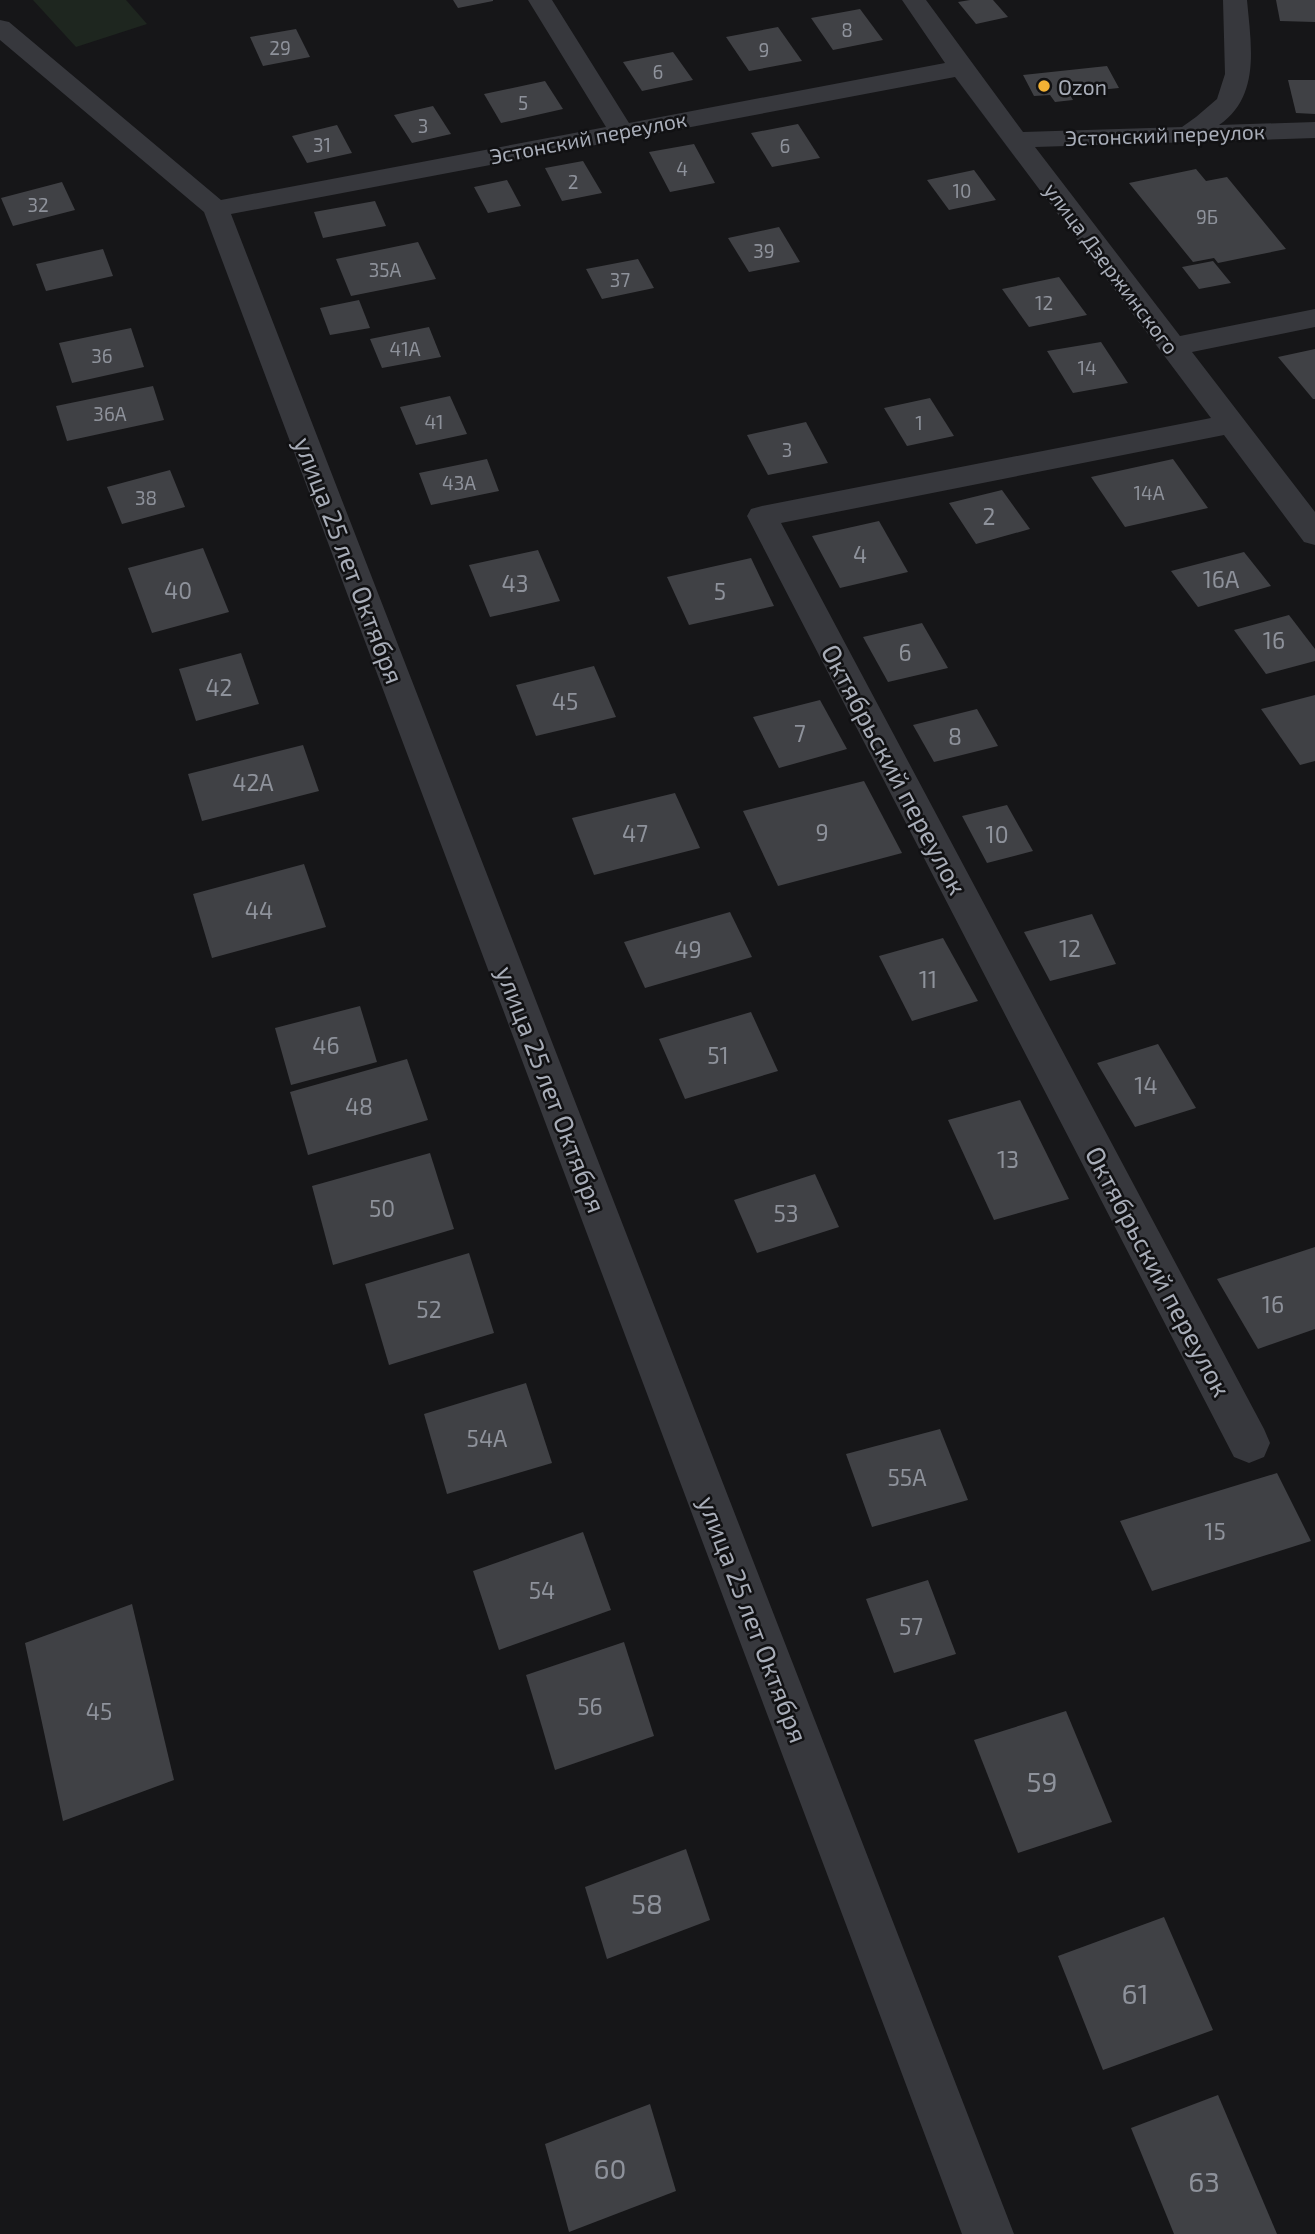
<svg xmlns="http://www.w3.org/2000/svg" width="1315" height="2234" viewBox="0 0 1315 2234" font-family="'Exo 2',sans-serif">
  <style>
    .green { fill: #1e261f }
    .building { fill: #404145 }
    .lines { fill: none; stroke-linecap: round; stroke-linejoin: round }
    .minor { fill: #37383d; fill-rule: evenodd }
    .poi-dot { fill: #f2b134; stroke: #111113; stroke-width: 2.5 }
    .labels { text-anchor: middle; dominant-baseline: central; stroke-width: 5; stroke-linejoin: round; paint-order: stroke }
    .far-number-label { font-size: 19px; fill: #8e929b }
    .far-poi-label { font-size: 21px; fill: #a8adb8; stroke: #111113; text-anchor: start }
    .far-street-label { font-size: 21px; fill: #a8adb8; stroke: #111113 }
    .number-label { font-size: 23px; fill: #8e929b }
    .street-label { font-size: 26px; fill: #a8adb8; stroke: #111113 }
    .near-number-label { font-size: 28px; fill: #8e929b }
  </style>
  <rect width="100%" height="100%" fill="#161618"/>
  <path class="green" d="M33,0h93l21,24 -71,23z"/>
  <g class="building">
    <path d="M453,0h40v1l-35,7z"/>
    <path d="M970,0h23l15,17 -32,7 -18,-22z"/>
    <path d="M1276,0h39v22l-35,-1z"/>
    <path d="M860,9l23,31 -50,10 -22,-32z"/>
    <path d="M778,27l24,34 -53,10 -23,-34z"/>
    <path d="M296,29l14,28 -47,9 -13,-29z"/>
    <path d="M673,52l20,28 -51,11 -19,-29z"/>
    <path d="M1107,66l12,22 -50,5 4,7 -18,2 -5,-7 -16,1 -11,-21z"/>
    <path d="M1288,80h27v34l-19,-1z"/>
    <path d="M545,81l18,28 -62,14 -17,-29z"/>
    <path d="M433,106l18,28 -39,9 -18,-28z"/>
    <path d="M798,124l22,34 -48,9 -21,-34z"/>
    <path d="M337,125l15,28 -45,10 -15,-27z"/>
    <path d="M694,144l21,39 -45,9 -21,-40z"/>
    <path d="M583,161l19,32 -40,8 -17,-33z"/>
    <path d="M1196,169l10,12 21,-4 59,72 -68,14 -4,-5 -21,4 -64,-79z"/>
    <path d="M974,170l22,30 -47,10 -22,-30z"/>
    <path d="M507,180l14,26 -33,7 -14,-26z"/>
    <path d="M62,182l13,28 -62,16 -12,-28z"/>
    <path d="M375,201l11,25 -63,12 -9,-26z"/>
    <path d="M779,227l21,35 -51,10 -21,-34z"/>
    <path d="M418,242l18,37 -85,17 -15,-37z"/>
    <path d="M103,249l10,27 -67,15 -10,-27z"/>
    <path d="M638,259l16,29 -52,11 -16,-30z"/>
    <path d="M1213,261l18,22 -32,6 -17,-22z"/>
    <path d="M1059,277l28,38 -58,12 -27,-38z"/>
    <path d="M359,300l11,28 -40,7 -10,-27z"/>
    <path d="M429,327l12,30 -59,11 -12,-29z"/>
    <path d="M131,328l13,39 -72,16 -13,-40z"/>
    <path d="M1101,342l27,41 -55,10 -26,-42z"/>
    <path d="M1315,349v50h-2l-35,-42z"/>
    <path d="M153,386l11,34 -97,21 -11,-35z"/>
    <path d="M450,396l17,38 -51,11 -16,-38z"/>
    <path d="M930,398l24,38 -47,10 -23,-38z"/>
    <path d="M806,422l22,41 -60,12 -21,-40z"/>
    <path d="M487,459l12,32 -68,14 -12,-32z"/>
    <path d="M1173,459l35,49 -83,19 -34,-50z"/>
    <path d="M170,470l15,37 -63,17 -15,-37z"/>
    <path d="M1002,490l28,39 -54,15 -27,-41z"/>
    <path d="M879,521l29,51 -68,16 -28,-52z"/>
    <path d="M203,548l26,64 -77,21 -24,-65z"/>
    <path d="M538,550l22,51 -70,16 -21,-52z"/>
    <path d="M1244,552l27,34 -73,21 -27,-36z"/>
    <path d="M751,558l23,48 -85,19 -22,-48z"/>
    <path d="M1289,615l26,34v12l-49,13 -32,-44z"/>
    <path d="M922,623l26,45 -60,14 -25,-45z"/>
    <path d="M241,653l18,51 -63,17 -17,-52z"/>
    <path d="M594,666l22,51 -80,19 -20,-51z"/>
    <path d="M1315,695v66l-15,4 -39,-56z"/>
    <path d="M820,700l27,49 -68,19 -26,-51z"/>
    <path d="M977,709l21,37 -64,16 -21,-37z"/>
    <path d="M303,745l16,46 -117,30 -14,-47z"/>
    <path d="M864,781l38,72 -124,33 -35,-75z"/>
    <path d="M675,793l25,55 -106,27 -22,-57z"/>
    <path d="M1007,805l26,46 -46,12 -25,-47z"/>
    <path d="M304,864l22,63 -114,31 -19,-64z"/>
    <path d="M730,912l22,45 -107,31 -21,-46z"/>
    <path d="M1092,914l24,50 -66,17 -26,-49z"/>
    <path d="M943,938l35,63 -66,20 -33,-65z"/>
    <path d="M360,1006l17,56 -86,23 -16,-57z"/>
    <path d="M751,1012l27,59 -93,28 -26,-60z"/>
    <path d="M1158,1044l38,64 -61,19 -38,-64z"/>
    <path d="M407,1059l21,61 -120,35 -18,-63z"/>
    <path d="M1020,1100l49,99 -75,21 -46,-100z"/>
    <path d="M430,1153l24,76 -121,36 -21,-79z"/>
    <path d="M815,1174l24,53 -82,26 -23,-53z"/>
    <path d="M1315,1247v82l-57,20 -41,-70z"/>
    <path d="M469,1253l25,80 -105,32 -24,-81z"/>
    <path d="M526,1383l26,80 -105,31 -23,-80z"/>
    <path d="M940,1429l28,71 -96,27 -26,-73z"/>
    <path d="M1277,1473l34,68 -159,50 -32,-70z"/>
    <path d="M583,1532l28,78 -112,40 -26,-79z"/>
    <path d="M928,1580l28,74 -62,19 -28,-74z"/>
    <path d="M132,1604l42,176 -111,41 -38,-178z"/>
    <path d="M624,1642l30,94 -99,34 -29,-95z"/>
    <path d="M1066,1711l46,111 -94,31 -44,-113z"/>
    <path d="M686,1849l24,71 -103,39 -22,-72z"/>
    <path d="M1164,1917l49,113 -110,40 -45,-114z"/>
    <path d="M1218,2095l59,139h-103l-43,-106z"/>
    <path d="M650,2104l26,87 -107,41 -24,-88z"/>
  </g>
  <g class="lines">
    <path class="minor" d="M528,0h24l77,123 316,-60 -43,-63h24l97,132 159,-5 14,-10 21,-18 8,-25 -2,-74h24c4,45 14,96 -28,125l96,-3v16l-280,9 145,189 135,-27v18l-123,25 123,160v33l-11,-3 -80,-107 -443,88 483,906 6,14 -6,14 -15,6 -15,-6 -487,-941 4,-7 11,-3 449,-88 -256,-341 -724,137 783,2020h-52l-758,-2022 -204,-172v-20l9,2 212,178 385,-73z"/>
  </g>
  <circle class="poi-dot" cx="1044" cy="86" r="7"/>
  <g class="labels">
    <g class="far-number-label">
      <text x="847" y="29">8</text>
      <text x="280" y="47">29</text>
      <text x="764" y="49">9</text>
      <text x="658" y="71">6</text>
      <text x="523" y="102">5</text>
      <text x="423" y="125">3</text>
      <text x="322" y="144">31</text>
      <text x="785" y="145">6</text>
      <text x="682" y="168">4</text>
      <text x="573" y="181">2</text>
      <text x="962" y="190">10</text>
      <text x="38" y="204">32</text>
      <text x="1207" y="216">9Б</text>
      <text x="764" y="250">39</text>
      <text x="385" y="269">35А</text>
      <text x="620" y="279">37</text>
      <text x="1044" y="302">12</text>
      <text x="405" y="348">41А</text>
      <text x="102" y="355">36</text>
      <text x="1087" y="367">14</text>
      <text x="110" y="413">36А</text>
      <text x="434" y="421">41</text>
      <text x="919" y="422">1</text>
      <text x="787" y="449">3</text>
      <text x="459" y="482">43А</text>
      <text x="1149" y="492">14А</text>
      <text x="146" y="497">38</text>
    </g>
    <g class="far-poi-label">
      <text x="1058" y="86">Ozon</text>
    </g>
    <g class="far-street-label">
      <text transform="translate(1165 134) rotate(-2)">Эстонский переулок</text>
      <text transform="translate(588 137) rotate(-11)">Эстонский переулок</text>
      <text transform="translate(1112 268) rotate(53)">улица Дзержинского</text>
    </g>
    <g class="number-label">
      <text x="989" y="516">2</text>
      <text x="860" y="554">4</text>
      <text x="1221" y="579">16А</text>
      <text x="515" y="583">43</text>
      <text x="178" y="590">40</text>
      <text x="720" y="591">5</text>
      <text x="1274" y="640">16</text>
      <text x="905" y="652">6</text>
      <text x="219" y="687">42</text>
      <text x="565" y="701">45</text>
      <text x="800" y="733">7</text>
      <text x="955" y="736">8</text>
      <text x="253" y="782">42А</text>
      <text x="822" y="832">9</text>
      <text x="635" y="833">47</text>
      <text x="997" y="834">10</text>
      <text x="259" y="910">44</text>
      <text x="1070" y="948">12</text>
      <text x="688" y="949">49</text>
      <text x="928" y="979">11</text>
      <text x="326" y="1045">46</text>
      <text x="718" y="1055">51</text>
      <text x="1146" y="1085">14</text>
      <text x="359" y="1106">48</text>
      <text x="1008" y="1159">13</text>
      <text x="382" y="1208">50</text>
      <text x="786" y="1213">53</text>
      <text x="1273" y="1304">16</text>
      <text x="429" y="1309">52</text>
      <text x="487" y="1438">54А</text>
      <text x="907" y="1477">55А</text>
      <text x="1215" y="1531">15</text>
      <text x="542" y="1590">54</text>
      <text x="911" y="1626">57</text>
      <text x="590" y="1706">56</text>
      <text x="99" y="1711">45</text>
    </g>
    <g class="street-label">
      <text transform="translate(350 560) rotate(69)">улица 25 лет Октября</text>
      <text transform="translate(895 769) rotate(62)">Октябрьский переулок</text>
      <text transform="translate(552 1089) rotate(69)">улица 25 лет Октября</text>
      <text transform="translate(1159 1271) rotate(62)">Октябрьский переулок</text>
      <text transform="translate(754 1619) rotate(69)">улица 25 лет Октября</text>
    </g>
    <g class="near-number-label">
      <text x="1042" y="1781">59</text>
      <text x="647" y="1903">58</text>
      <text x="1135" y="1993">61</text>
      <text x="610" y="2168">60</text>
      <text x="1204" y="2181">63</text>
    </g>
  </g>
</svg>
